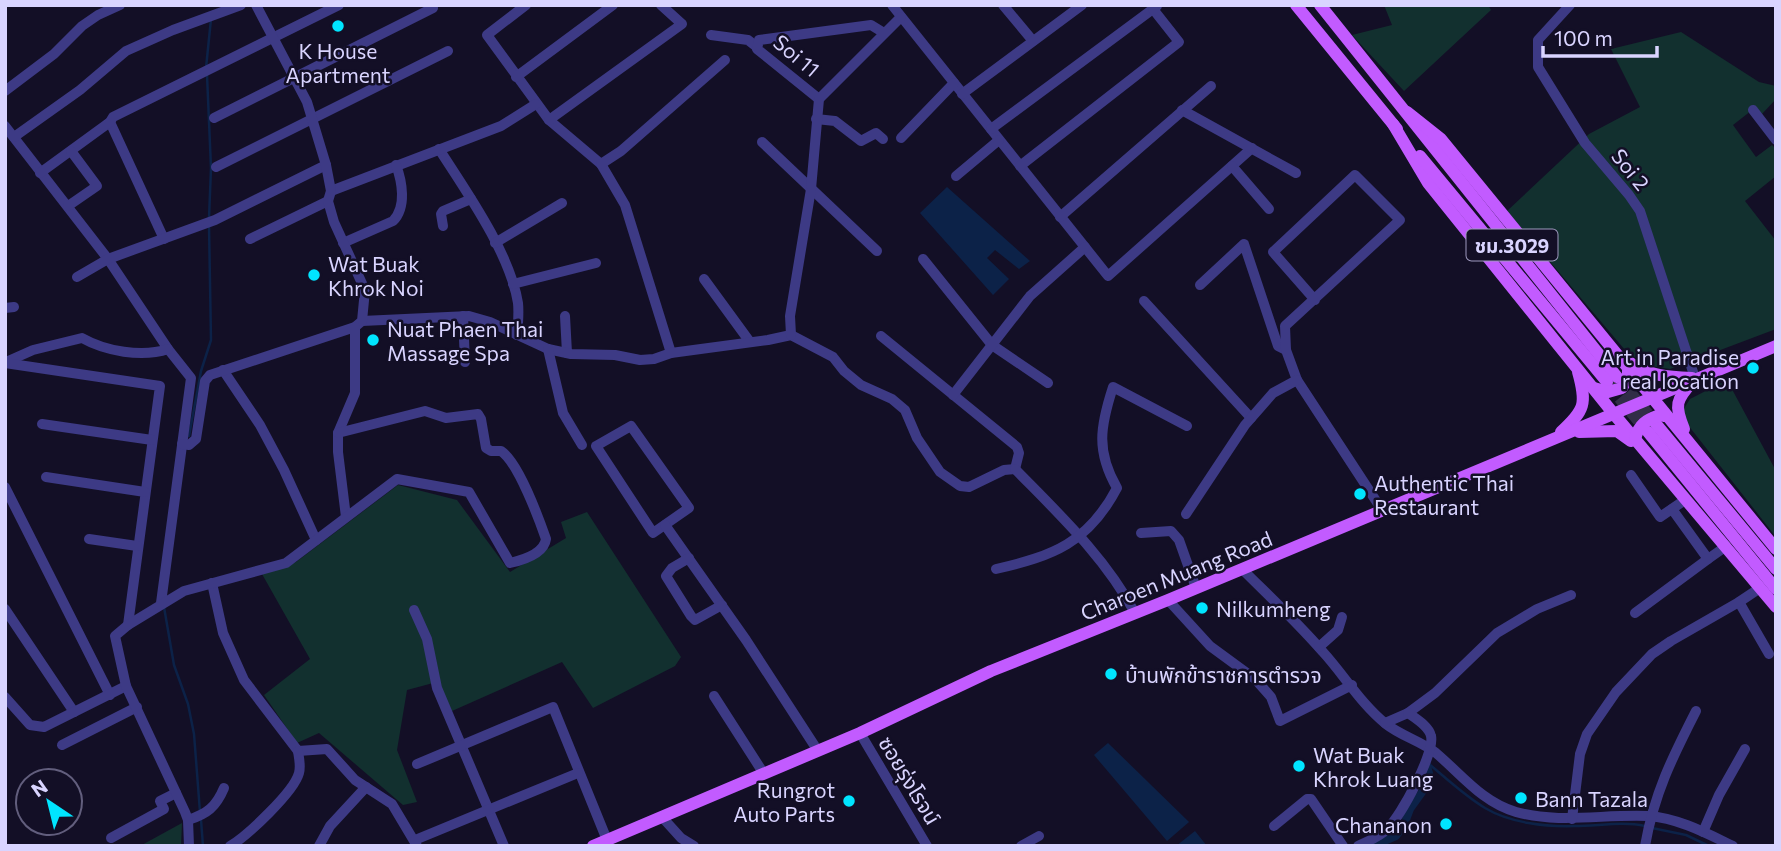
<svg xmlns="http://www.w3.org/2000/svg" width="1781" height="851" viewBox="0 0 1781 851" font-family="Commissioner,'Noto Sans Thai',sans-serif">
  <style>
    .green { fill: #12302f }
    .water { fill: #0c2248 }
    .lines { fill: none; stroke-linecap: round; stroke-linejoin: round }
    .stream { stroke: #0c2248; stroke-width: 2.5 }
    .canal { stroke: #0c2248; stroke-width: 8 }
    .major-tunnel { stroke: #312d47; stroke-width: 12; stroke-dasharray: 12 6; stroke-linecap: butt }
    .minor { stroke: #3d3a85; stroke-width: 10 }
    .major { stroke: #c25bff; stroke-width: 12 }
    .poi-dot { fill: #00e5ff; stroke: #130f26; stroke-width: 2.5 }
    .labels { text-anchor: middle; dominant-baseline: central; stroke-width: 5; stroke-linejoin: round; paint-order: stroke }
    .shield { fill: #130f26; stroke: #9e99be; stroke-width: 2 }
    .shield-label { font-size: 19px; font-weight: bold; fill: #d9d4ff }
    .poi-label { font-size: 21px; fill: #d9d4ff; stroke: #130f26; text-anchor: start }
    .street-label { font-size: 21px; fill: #d9d4ff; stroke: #130f26 }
  </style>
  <rect width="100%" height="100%" fill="#130f26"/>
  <g class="green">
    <path d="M1384,5h104l3,5 -87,81 -52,-56 40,-10z"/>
    <path d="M1681,32l78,50 17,4v13l-14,15 -6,-7 -23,18 23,32 16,-12 4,4v27l-31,25 31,40v88l-106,40 -25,-4 -20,-15 -118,-139 82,-77 51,-27 -29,-58z"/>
    <path d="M1727,380l49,91v66l-88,-112 -5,-15 7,-11z"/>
    <path d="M398,485l59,15 53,72 56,-34 -5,-16 26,-10 94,145 -6,9 -82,42 -31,-46 -110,49 -15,-29 -30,8 -10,60 20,52 -14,3 -84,-72 -22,10 -33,-48 46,-36 -48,-85 34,-12z"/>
    <path d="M182,823l-1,23h-41z"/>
  </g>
  <g class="water">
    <path d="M947,187l83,74 -11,8 -24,-19 -8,8 22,21 -16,16 -73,-82z"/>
    <path d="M1108,743l81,79 -22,19 -73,-86z"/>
    <path d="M1195,831l12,15h-31z"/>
  </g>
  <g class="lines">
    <g class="stream">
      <path d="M206,68l5,-49"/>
      <path d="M207,75l4,93 -2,50"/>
      <path d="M189,436l12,-65 10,-31 -2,-115"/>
      <path d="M164,607l10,58 14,39 6,30 6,78"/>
      <path d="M1429,764c18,15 36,32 56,44 25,15 61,19 90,18 23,0 48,-5 70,0"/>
      <path d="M201,820l2,26"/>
      <path d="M1652,828l34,7 23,11"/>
    </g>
    <path class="canal" d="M1373,846l23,-10 8,-11 6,-16 18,-25 2,-7 -4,-15"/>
    <g class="major-tunnel">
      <path d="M1617,377l39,47"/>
      <path d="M1608,384l40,48"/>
    </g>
    <g class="minor">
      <path d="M526,5l-39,30 62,85 52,44 24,41 46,148"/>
      <path d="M892,5l216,271 144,-128"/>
      <path d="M1003,5l30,36"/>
      <path d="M1570,5l-32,35v27l47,76 44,52 11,16 55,167"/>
      <path d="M711,35l37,5 9,7"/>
      <path d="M516,77l97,-72"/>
      <path d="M5,91l49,-37 28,-28 16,-11 22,-10"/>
      <path d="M962,94l120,-89"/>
      <path d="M819,99l-62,-50 2,-9 112,-15 13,8"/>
      <path d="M1182,110l114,63"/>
      <path d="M1753,110l23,30"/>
      <path d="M214,118l219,-110"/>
      <path d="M816,119l19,2 26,20 15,-8 7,6"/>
      <path d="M549,120l133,-96 -21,-19"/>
      <path d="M110,122l54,117"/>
      <path d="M5,126l103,133 60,90 23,29 -30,225"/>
      <path d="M991,129l166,-123"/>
      <path d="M14,137l66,-47 46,-39 47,-21 68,-25"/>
      <path d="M901,138l53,-55"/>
      <path d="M762,142l115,109"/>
      <path d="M439,149c27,42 71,104 79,154 1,10 0,22 -1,32"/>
      <path d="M601,164l20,-13 104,-91"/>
      <path d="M1020,166l159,-124 -26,-33"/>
      <path d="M1232,166l37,43"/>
      <path d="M216,167l232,-116"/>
      <path d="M40,173l70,-51 3,-5 226,-112"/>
      <path d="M956,176l43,-36"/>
      <path d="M331,191l170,-65 35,-22"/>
      <path d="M68,206l29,-20 -26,-35"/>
      <path d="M1060,217l151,-131"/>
      <path d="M443,226l-2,-12 2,-3 28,-12"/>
      <path d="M250,239l78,-38"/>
      <path d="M343,243l50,-22c14,-14 9,-40 3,-56"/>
      <path d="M495,243l67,-40"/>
      <path d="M923,259l69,86 56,38"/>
      <path d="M77,277l31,-18 107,-39 111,-55"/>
      <path d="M704,279l46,63"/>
      <path d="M513,284l83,-21"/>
      <path d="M1200,285l44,-41 34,102 8,4"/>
      <path d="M1315,300l-42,-48 82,-77 45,45 -115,106 1,24 11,30 85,130"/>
      <path d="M1144,301l107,117"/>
      <path d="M5,308l9,-1"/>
      <path d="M463,316l2,46"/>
      <path d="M565,316l2,37"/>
      <path d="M362,321l107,-5 21,6 58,27 23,5 44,1 25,5 14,-1 17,-6 97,-13 23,-5 42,22 11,14 17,14 31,14 13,11 12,28 23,34 20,14 9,1 35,-17 11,-1"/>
      <path d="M791,335l-1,-19 21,-127 8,-90 82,-82"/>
      <path d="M881,336l136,111 2,6 -4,16"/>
      <path d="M548,349l15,64 19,32"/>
      <path d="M6,362l27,-12 49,-12c23,13 60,20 86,11"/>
      <path d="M5,363l155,23 -32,239"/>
      <path d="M223,370l37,55 24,45 32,70"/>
      <path d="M953,395l77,-99 55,-49"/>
      <path d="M42,424l110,16"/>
      <path d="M631,426l58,82 -36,25 -57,-87z"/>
      <path d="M182,444l7,1 7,-6 9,-58 5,-6 145,-48 7,-6 3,-31 -31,-68 -6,-21 3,-10 -5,-26 -19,-63 -51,-97"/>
      <path d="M1015,469c44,45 90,88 120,144"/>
      <path d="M1631,475l29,42 25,-17"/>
      <path d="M46,477l99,15"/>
      <path d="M5,487l105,208"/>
      <path d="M1186,514l59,-89 28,-32 24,-13"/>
      <path d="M346,517l-8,-65v-19l17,-40v-66"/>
      <path d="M665,525l81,115 72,111"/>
      <path d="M1141,533l30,-2 8,9 17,48"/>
      <path d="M89,539l48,7"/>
      <path d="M689,558l-17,10 -6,8 25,40 4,4 27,-15"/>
      <path d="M1708,559l17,-12"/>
      <path d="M996,569c57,-13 92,-26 121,-81 -21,-37 -17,-61 -4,-101l74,39"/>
      <path d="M1242,569c27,27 56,54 81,83 21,23 38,52 63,72 15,12 35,17 50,29 26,22 46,49 80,59 44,12 87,2 132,4 30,2 58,17 85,30"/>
      <path d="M212,583l11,50 21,47 54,71 29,-2 28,31 37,24 25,42"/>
      <path d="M1168,600l42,46 45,33 16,18 9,24 72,-36"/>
      <path d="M1739,602l30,52"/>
      <path d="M5,609l69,103"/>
      <path d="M414,610l13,29 10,49 67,158"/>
      <path d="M1635,613l73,-54 -36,-50"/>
      <path d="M1319,647l19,-17 4,-13"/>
      <path d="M714,696l50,78"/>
      <path d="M5,697l25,28 14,2 82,-41"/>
      <path d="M1385,723l23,-10 27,-20 62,-60 40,-24 34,-14"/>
      <path d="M860,733l67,113"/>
      <path d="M62,745l75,-38"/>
      <path d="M417,764l136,-57 54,133"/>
      <path d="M662,817l19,21 13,8"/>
      <path d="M1572,819l8,-65 7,-20 29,-42 36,-38 19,-13 68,-39 21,-14"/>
      <path d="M188,820c19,-6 28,-13 36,-32"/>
      <path d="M1274,826l33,-27h4l32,47"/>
      <path d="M1703,832l16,-37 26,-46"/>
      <path d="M111,838l53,-29 -4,-8 16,-8"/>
      <path d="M415,840l163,-67"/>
      <path d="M189,846l-1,-26 -3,-8 -59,-126 -11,-50 13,-11 56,-34 102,-28 111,-84 72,13 41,71c13,-3 34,-9 36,-24 -7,-20 -28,-77 -45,-88h-10l-5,-3 -5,-29 -3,-5 -32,4 -21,-7 -87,22"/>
      <path d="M230,846c17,-10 64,-54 69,-73 2,-7 0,-15 -1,-22"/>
      <path d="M319,846l11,-20 36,-39"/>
      <path d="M1021,846l18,-10"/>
      <path d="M1358,846c10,-5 22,-9 29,-17 14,-13 48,-76 44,-93 -2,-10 -16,-18 -23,-23"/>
      <path d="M1645,846c9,-52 27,-88 51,-135"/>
    </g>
    <g class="major">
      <path d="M1296,5l101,124"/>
      <path d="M1320,5l297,372"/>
      <path d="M1407,112l34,27 335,410"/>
      <path d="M1393,124l35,59 185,230 163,194"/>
      <path d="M1420,156l187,226"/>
      <path d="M1629,362c19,14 40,15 63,16"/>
      <path d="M1594,388l14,4 14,-4 6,-11v-10"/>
      <path d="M1656,424l120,145"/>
      <path d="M1684,429c-10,-24 -8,-29 9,-48"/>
      <path d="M1561,432c24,-22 26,-28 17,-60"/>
      <path d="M1579,432l38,-1 14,10"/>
      <path d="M1648,432l128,157"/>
      <path d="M1635,439c4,-15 11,-19 25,-24l4,1"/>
      <path d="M593,846l267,-113 131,-62 177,-71 608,-254"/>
    </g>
  </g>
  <g class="poi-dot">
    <circle cx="338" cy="26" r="7"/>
    <circle cx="314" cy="275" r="7"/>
    <circle cx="373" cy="340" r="7"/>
    <circle cx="1753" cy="368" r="7"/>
    <circle cx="1360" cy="494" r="7"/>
    <circle cx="1202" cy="608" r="7"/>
    <circle cx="1111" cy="674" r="7"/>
    <circle cx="1299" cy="766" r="7"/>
    <circle cx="1521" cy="798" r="7"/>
    <circle cx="849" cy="801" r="7"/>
    <circle cx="1446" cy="824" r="7"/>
  </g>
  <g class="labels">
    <rect class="shield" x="1466.5" y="229.5" width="91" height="31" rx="5"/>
    <g class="shield-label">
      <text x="1512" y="245">ชม.3029</text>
    </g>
    <g class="poi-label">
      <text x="338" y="50" text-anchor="middle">K House<tspan x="338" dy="24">Apartment</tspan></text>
      <text x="328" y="263">Wat Buak<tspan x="328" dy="24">Khrok Noi</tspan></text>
      <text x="387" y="328">Nuat Phaen Thai<tspan x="387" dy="24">Massage Spa</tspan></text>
      <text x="1739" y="356" text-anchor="end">Art in Paradise<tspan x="1739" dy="24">real location</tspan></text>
      <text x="1374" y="482">Authentic Thai<tspan x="1374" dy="24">Restaurant</tspan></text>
      <text x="1216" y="608">Nilkumheng</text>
      <text x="1125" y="674">บ้านพักข้าราชการตำรวจ</text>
      <text x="1313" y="754">Wat Buak<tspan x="1313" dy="24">Khrok Luang</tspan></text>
      <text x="835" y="789" text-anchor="end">Rungrot<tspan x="835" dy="24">Auto Parts</tspan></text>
      <text x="1535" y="798">Bann Tazala</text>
      <text x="1432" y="824" text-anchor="end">Chananon</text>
    </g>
    <g class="street-label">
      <text transform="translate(797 55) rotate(40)">Soi 11</text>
      <text transform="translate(1631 169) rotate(51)">Soi 2</text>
      <text transform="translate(1176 575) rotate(-22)">Charoen Muang Road</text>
      <text transform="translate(910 780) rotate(59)">ซอยรุ่งโรจน์</text>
    </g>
  </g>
  <rect width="1781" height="851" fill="none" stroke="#d9d4ff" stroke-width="14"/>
  <g transform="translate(49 802) rotate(325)"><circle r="33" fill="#130f26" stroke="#625e7d" stroke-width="2"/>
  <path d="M0-5L12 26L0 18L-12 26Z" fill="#00e5ff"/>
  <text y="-10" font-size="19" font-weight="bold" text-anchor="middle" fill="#d9d4ff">N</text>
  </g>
  <path d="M1543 46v10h114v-10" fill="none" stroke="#d9d4ff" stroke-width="3.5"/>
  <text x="1554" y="46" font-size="21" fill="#d9d4ff" stroke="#130f26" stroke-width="5" paint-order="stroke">100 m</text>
</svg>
